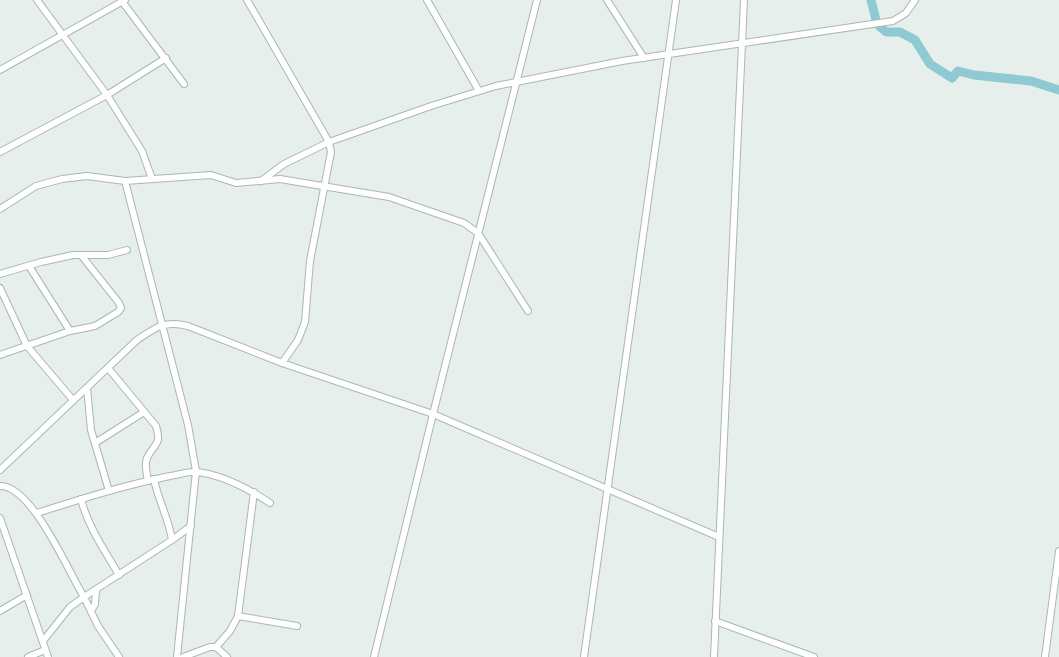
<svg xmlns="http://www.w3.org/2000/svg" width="1059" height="657" viewBox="0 0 1059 657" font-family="'IBM Plex Sans',sans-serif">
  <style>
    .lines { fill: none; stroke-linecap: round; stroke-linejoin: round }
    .river { stroke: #8ec9d4; stroke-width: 9 }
    .minor-casing { stroke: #a8b8b2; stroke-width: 8 }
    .minor { stroke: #fff; stroke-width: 6 }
  </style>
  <rect width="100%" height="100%" fill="#e6efeb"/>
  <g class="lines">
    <path class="river" d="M871,0l6,24 9,8h14l15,8 15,24 22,14 6,-7 16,4 57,6 28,9"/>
    <g class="minor-casing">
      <g id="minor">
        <path d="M37,0l70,95 35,56 10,28"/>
        <path d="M121,0l63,84"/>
        <path d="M247,0l82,142 2,10 -21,109 -5,61 -7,18 -16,23"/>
        <path d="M427,0l52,91"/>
        <path d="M607,0l37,58"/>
        <path d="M0,70l125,-70"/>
        <path d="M0,152l107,-57 59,-37"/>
        <path d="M125,181l63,244 8,46 -19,186"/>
        <path d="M261,181l23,-17 45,-22 102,-36 65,-20 126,-25 271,-40 13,-8 9,-13"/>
        <path d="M0,209l36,-23 26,-7 25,-3 38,5 86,-6 25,8 44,-4 109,18 75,26 14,10 50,78"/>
        <path d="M29,266l41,65"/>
        <path d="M0,274l41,-12 32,-7h35l19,-5"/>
        <path d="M0,288l27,58 46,54"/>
        <path d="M0,355l70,-24 25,-5 23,-14 3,-4 -2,-5 -38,-48"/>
        <path d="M108,368l48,58c6,20 -2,17 -9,32 -3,7 0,16 1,23"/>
        <path d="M87,388l4,42 18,61"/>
        <path d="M95,443l49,-31"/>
        <path d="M0,470l137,-130c19,-13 28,-20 51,-14l94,37 151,51 286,123"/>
        <path d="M0,486c32,-1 69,87 84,111l-14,10 -27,34"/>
        <path d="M81,499c7,28 24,52 38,76"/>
        <path d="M37,513c44,-14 88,-28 133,-37 8,-1 19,-5 27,-4 26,3 52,17 73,31"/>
        <path d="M0,518l48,139"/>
        <path d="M172,540l19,-14"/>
        <path d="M0,611l27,-16"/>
        <path d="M91,611l4,-7 1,-14"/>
        <path d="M238,616l59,10"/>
        <path d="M715,621l99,36"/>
        <path d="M216,647l14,-16 8,-15 16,-124"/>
        <path d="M28,657l17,-7"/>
        <path d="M119,657l-21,-31 -14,-29 88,-57c-3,-21 -14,-40 -18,-61"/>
        <path d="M183,657l27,-10h6l11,10"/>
        <path d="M374,657l59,-243 104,-414"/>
        <path d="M584,657l92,-657"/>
        <path d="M714,657l30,-657"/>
        <path d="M1045,657l14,-106"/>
      </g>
    </g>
    <use href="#minor" class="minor"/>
  </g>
</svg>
